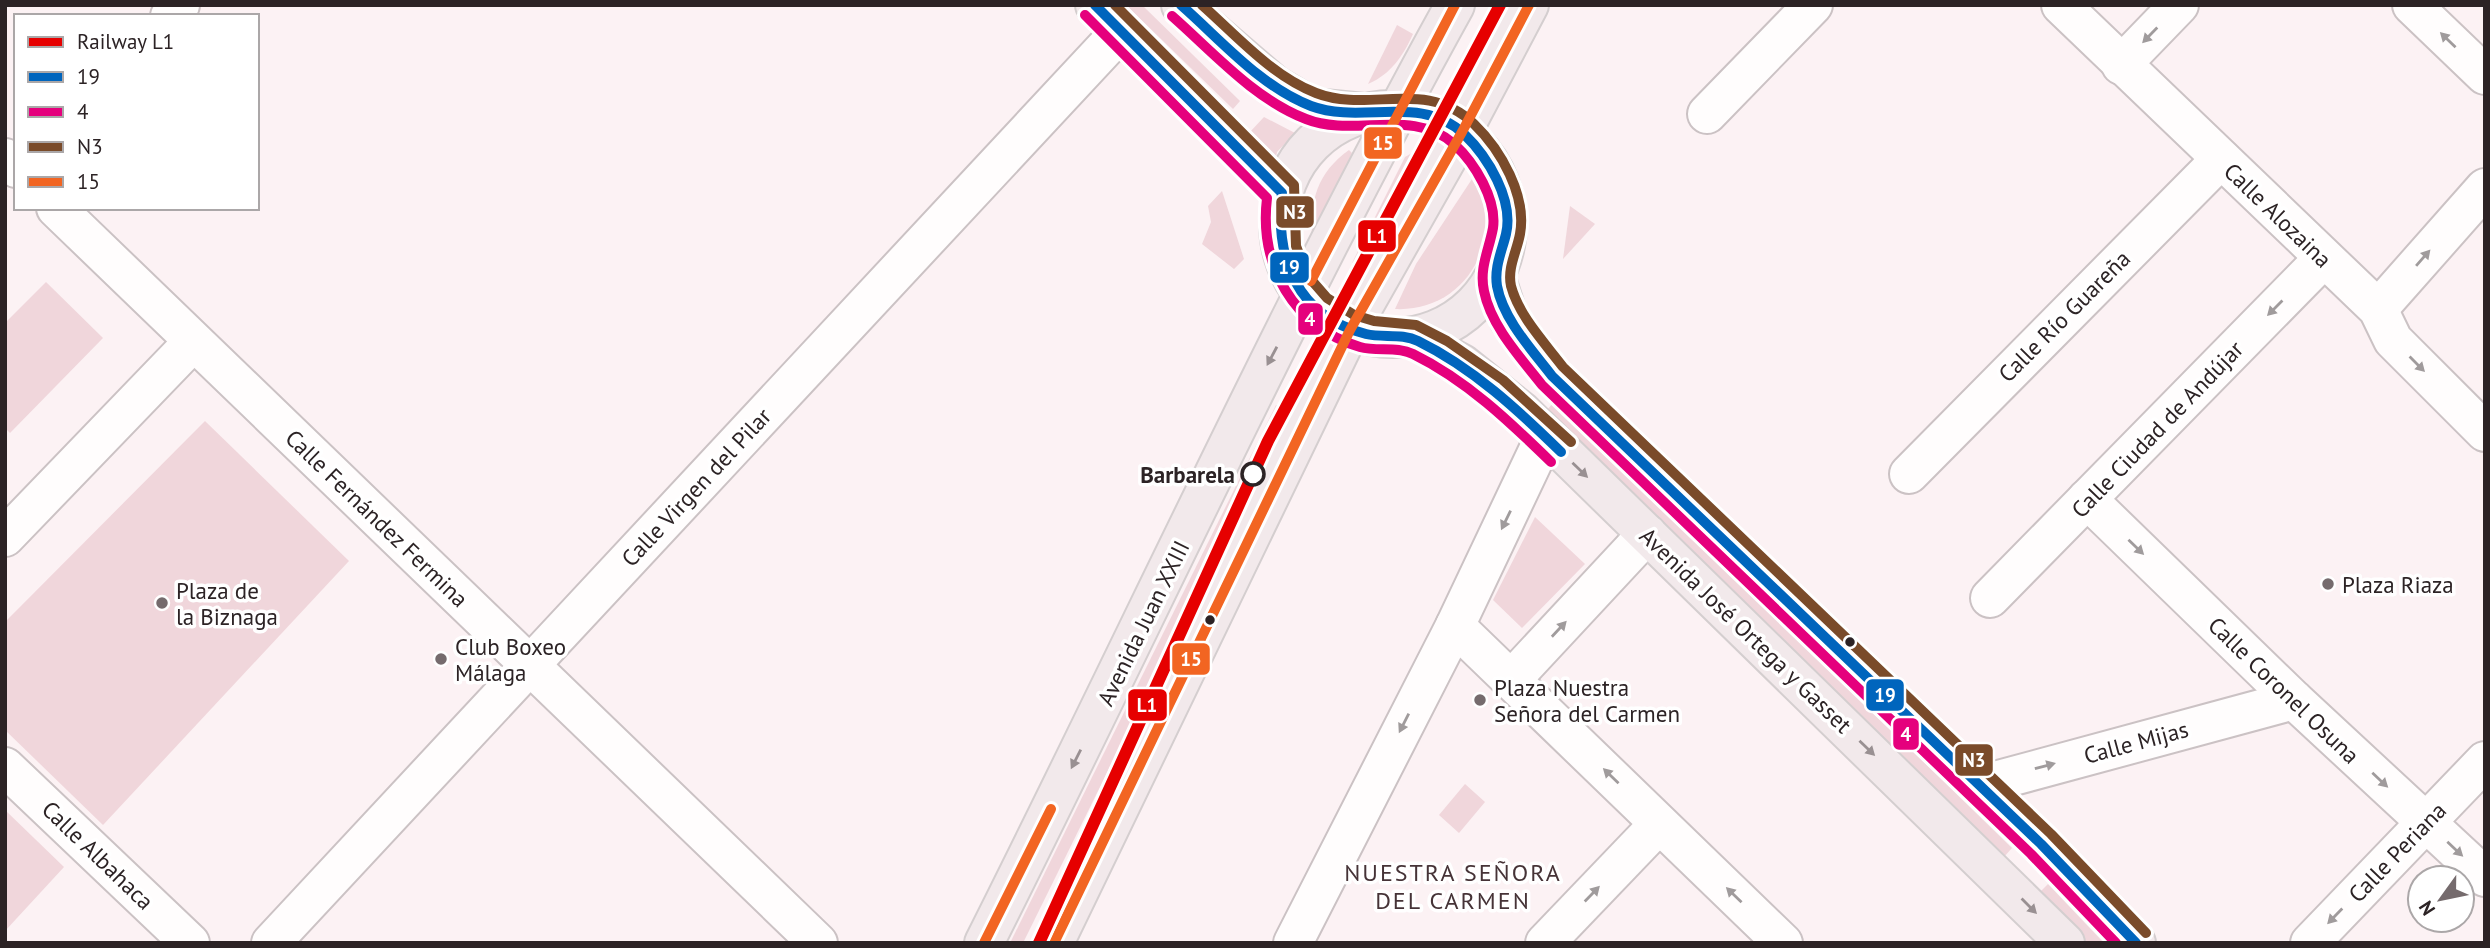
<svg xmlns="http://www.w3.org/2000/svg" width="2490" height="948" viewBox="0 0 2490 948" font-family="'PT Sans',sans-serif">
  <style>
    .green { fill: #f0d6db }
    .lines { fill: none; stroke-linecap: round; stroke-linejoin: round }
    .minor-casing { stroke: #cbc2c4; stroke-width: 42 }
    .major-casing { stroke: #d4cecf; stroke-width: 42 }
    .minor { stroke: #fffdfd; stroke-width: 38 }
    .major { stroke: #f2e9eb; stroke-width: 38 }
    .bus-1-casing { stroke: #fff; stroke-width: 16 }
    .bus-2-casing { stroke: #fff; stroke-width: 16 }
    .bus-3-casing { stroke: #fff; stroke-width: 16 }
    .bus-4-casing { stroke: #fff; stroke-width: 16 }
    .bus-1 { stroke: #0065bd; stroke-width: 10 }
    .bus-2 { stroke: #e5007d; stroke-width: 10 }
    .bus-3 { stroke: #7a4b2a; stroke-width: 10 }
    .bus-4 { stroke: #f26522; stroke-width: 10 }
    .rail-1-casing { stroke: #fff; stroke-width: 18 }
    .rail-1 { stroke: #e60000; stroke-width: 12 }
    .oneway { fill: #a09b9c }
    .oneway2 { fill: #999092 }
    .stop-dot { fill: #fff; stroke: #2c2325; stroke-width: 3.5 }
    .poi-dot { fill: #756b6d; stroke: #fff; stroke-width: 2.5 }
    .bus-dot { fill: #2c2325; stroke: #fff; stroke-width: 2.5 }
    .labels { text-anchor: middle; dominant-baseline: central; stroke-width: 7; stroke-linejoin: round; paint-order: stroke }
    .street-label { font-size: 23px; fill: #2c2325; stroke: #fff }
    .stop-label { font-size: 23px; font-weight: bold; fill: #2c2325; stroke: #fff; text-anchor: end }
    .poi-label { font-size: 23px; fill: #2c2325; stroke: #fff; text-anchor: start }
    .neighbourhood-label { font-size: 24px; letter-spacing: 2px; fill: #463337; stroke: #fff }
    .line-badge { stroke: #fff; stroke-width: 2.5 }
    .badge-label { font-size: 19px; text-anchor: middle; font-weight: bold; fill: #fff }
  </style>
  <rect width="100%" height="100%" fill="#fcf2f4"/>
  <g class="green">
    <path d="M1126,5h16l98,96 -7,8z"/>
    <path d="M1397,25l16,9c-10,22 -22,40 -45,50z"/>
    <path d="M1264,117l31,16 -18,19 -3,15 -25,-34z"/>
    <path d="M1419,149l-53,105 -14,9 53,-106z"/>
    <path d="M1349,150l3,3 -40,84c-2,-37 5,-64 37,-87z"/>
    <path d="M1472,179c4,7 9,16 11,24 13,58 -30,109 -88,106l21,-45z"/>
    <path d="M1222,191l22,68 -10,10 -32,-25 9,-22 -3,-16z"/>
    <path d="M1570,206l25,18 -32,35z"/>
    <path d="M46,282l57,56 -93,95 -5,-5v-105z"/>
    <path d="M1554,402l458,446 -8,9 -458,-446z"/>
    <path d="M1276,405l10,5 -263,533 -12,-2z"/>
    <path d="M205,421l144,140 -246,264 -98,-95v-108z"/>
    <path d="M1535,517l50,47 -63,64 -29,-28z"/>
    <path d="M1465,784l20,18 -26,31 -20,-18z"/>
    <path d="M5,810l59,57 -59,64z"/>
    <path d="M2048,884l56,59h-17l-48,-50z"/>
  </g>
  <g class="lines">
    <g class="minor-casing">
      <g id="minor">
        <path d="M2061,5l317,304 15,31 92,92"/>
        <path d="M2412,5l73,70"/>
        <path d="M170,16l10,-11"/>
        <path d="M2121,65l58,-60"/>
        <path d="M1707,114l106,-109"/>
        <path d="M5,158l11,10"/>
        <path d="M56,208l762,735"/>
        <path d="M2378,309l107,-121"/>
        <path d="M1909,474l312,-315"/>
        <path d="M2087,499l207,201 191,177"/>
        <path d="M5,537l188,-195"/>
        <path d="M1990,598l333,-339"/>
        <path d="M1455,626l328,317"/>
        <path d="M1512,679l135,-145"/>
        <path d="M5,767l185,176"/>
        <path d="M1980,785l314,-85"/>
        <path d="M271,943l850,-912"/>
        <path d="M1293,943l162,-317 90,-190"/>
        <path d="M1545,943l114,-119"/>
        <path d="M2310,943l175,-182"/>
      </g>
    </g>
    <g class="major-casing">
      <g id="major">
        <path d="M1095,5l187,188"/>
        <path d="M1181,5l93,80 39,23 51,5"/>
        <circle cx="1393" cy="224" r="114"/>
        <path d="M1495,276l14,43 43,57 489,468 95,99"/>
        <path d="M1412,337l50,27 60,48 543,531"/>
        <path d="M984,943c157,-312 302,-632 471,-938"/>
        <path d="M1054,943l296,-613 112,-198 67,-127"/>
      </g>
    </g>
    <use href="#minor" class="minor"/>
    <use href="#major" class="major"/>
    <g class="bus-1-casing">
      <g id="bus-1">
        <path d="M1095,5l187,188c-7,65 14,123 84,141 17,4 36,-1 52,7 55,27 100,69 143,111"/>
        <path d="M1181,5c40,35 80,82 130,101 51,19 109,-13 153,28 24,23 50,66 42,100 -4,17 -12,33 -9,52 6,33 35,64 55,90l489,468 95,99"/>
      </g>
    </g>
    <g class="bus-2-casing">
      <g id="bus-2">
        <path d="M1085,15l182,183c-8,67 26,129 93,149 17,5 37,-1 53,7 53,26 96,67 138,108"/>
        <path d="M1172,16c41,36 82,83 134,103 47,19 107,-12 148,25 21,19 43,56 39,84 -4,22 -14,40 -9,63 7,35 36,66 58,94l489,469 85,89"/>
      </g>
    </g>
    <g class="bus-3-casing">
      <g id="bus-3">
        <path d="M1115,5l179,180 2,61 11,29 20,23 27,17 20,6 42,4 31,16 56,39 68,62"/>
        <path d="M1202,5c35,31 70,71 114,88 54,21 109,-16 158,31 27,26 53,72 46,110 -3,17 -13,34 -9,52 8,30 33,56 52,81l488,467 95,99"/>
      </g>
    </g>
    <g class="bus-4-casing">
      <g id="bus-4">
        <path d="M1311,281l144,-276"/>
        <path d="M984,943l67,-134"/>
        <path d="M1054,943l296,-613 112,-198 67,-127"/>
      </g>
    </g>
    <use href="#bus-1" class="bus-1"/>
    <use href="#bus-2" class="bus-2"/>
    <use href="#bus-3" class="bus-3"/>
    <use href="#bus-4" class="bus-4"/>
    <g class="rail-1-casing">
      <path id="rail-1" d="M1039,943l229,-502 232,-436"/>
    </g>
    <use href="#rail-1" class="rail-1"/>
  </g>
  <defs><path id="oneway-solid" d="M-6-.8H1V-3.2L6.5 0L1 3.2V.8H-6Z" transform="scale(1.75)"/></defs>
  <g class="oneway">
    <use href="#oneway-solid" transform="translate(2150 35) rotate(134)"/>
    <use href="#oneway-solid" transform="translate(2448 40) rotate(-136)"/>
    <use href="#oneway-solid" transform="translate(2423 258) rotate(-49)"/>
    <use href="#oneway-solid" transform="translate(2275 308) rotate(135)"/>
    <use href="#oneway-solid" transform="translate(2417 364) rotate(45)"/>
    <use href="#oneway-solid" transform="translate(1506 520) rotate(116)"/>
    <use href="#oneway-solid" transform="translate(2136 547) rotate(44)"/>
    <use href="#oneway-solid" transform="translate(1559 629) rotate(-47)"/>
    <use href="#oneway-solid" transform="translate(1404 723) rotate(117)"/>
    <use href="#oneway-solid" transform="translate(2045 766) rotate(-15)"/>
    <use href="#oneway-solid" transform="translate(1611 776) rotate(-136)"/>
    <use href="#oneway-solid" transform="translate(2380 780) rotate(43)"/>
    <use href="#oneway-solid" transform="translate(2455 849) rotate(43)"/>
    <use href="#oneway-solid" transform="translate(1592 894) rotate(-46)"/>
    <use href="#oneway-solid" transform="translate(1734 895) rotate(-136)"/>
    <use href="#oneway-solid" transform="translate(2335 916) rotate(134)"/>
  </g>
  <g class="oneway2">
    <use href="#oneway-solid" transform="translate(1272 356) rotate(118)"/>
    <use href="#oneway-solid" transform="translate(1580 470) rotate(44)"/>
    <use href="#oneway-solid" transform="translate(1867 748) rotate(44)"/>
    <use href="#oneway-solid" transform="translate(1076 759) rotate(117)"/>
    <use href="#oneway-solid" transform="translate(2029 906) rotate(45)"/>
  </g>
  <circle class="stop-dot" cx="1253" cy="474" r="11"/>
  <g class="poi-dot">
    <circle cx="2328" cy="584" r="7"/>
    <circle cx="162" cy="603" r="7"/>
    <circle cx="441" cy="659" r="7"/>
    <circle cx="1480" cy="700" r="7"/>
  </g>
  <g class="bus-dot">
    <circle cx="1210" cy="620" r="6"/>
    <circle cx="1850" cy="642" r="6"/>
  </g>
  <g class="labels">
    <g class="street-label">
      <text transform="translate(2278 215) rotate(44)">Calle Alozaina</text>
      <text transform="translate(2064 316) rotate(-45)">Calle Río Guareña</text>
      <text transform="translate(2157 429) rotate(-46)">Calle Ciudad de Andújar</text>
      <text transform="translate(696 487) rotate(-47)">Calle Virgen del Pilar</text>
      <text transform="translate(377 518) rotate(44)">Calle Fernández Fermina</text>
      <text transform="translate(1143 623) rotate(-64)">Avenida Juan XXIII</text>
      <text transform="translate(1746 630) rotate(44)">Avenida José Ortega y Gasset</text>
      <text transform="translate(2284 690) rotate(44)">Calle Coronel Osuna</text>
      <text transform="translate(2136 742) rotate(-15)">Calle Mijas</text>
      <text transform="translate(2397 852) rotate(-46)">Calle Periana</text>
      <text transform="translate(98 855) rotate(44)">Calle Albahaca</text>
    </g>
    <g class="stop-label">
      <text x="1235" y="474">Barbarela</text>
    </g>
    <g class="poi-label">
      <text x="2342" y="584">Plaza Riaza</text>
      <text x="176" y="590">Plaza de<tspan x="176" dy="26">la Biznaga</tspan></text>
      <text x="455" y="646">Club Boxeo<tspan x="455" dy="26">Málaga</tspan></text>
      <text x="1494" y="687">Plaza Nuestra<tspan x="1494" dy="26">Señora del Carmen</tspan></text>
    </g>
    <g class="neighbourhood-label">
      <text x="1453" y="872">NUESTRA SEÑORA<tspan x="1453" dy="28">DEL CARMEN</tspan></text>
    </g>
  </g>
  <g class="line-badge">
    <rect x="1363" y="126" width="40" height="34" rx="7" fill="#f26522"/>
    <rect x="1275" y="195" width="40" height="34" rx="7" fill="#7a4b2a"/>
    <rect x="1357" y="219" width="40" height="34" rx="7" fill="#e60000"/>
    <rect x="1269" y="251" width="41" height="33" rx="7" fill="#0065bd"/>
    <rect x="1297" y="302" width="27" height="34" rx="7" fill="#e5007d"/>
    <rect x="1171" y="642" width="40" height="34" rx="7" fill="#f26522"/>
    <rect x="1865" y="678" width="40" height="34" rx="7" fill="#0065bd"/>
    <rect x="1127" y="688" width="41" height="34" rx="7" fill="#e60000"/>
    <rect x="1892" y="717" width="28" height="34" rx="7" fill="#e5007d"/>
    <rect x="1954" y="743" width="40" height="34" rx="7" fill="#7a4b2a"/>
  </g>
  <g class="badge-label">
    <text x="1383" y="150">15</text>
    <text x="1295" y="219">N3</text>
    <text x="1377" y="243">L1</text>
    <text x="1289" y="274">19</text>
    <text x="1310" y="326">4</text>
    <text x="1191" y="666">15</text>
    <text x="1885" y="702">19</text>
    <text x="1147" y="712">L1</text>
    <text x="1906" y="741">4</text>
    <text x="1974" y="767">N3</text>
  </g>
  <rect width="2490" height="948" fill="none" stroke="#2c2325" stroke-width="14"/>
  <rect x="14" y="14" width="245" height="196" fill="#ffffff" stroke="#aba7a8" stroke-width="2"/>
  <rect x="28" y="37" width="35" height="10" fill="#e60000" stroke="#aba7a8" stroke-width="2"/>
  <text x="77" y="49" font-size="21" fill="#2c2325">Railway L1</text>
  <rect x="28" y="72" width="35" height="10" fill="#0065bd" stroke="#aba7a8" stroke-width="2"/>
  <text x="77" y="84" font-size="21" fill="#2c2325">19</text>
  <rect x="28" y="107" width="35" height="10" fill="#e5007d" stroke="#aba7a8" stroke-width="2"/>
  <text x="77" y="119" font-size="21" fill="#2c2325">4</text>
  <rect x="28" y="142" width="35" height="10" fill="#7a4b2a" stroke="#aba7a8" stroke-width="2"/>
  <text x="77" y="154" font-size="21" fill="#2c2325">N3</text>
  <rect x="28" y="177" width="35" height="10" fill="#f26522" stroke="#aba7a8" stroke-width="2"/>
  <text x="77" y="189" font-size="21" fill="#2c2325">15</text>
  <g transform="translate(2441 899) rotate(237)"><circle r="33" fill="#ffffff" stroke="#aba7a8" stroke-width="2"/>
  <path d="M0-5L12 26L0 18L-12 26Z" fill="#756b6d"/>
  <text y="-10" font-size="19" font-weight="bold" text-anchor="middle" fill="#2c2325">N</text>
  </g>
</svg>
